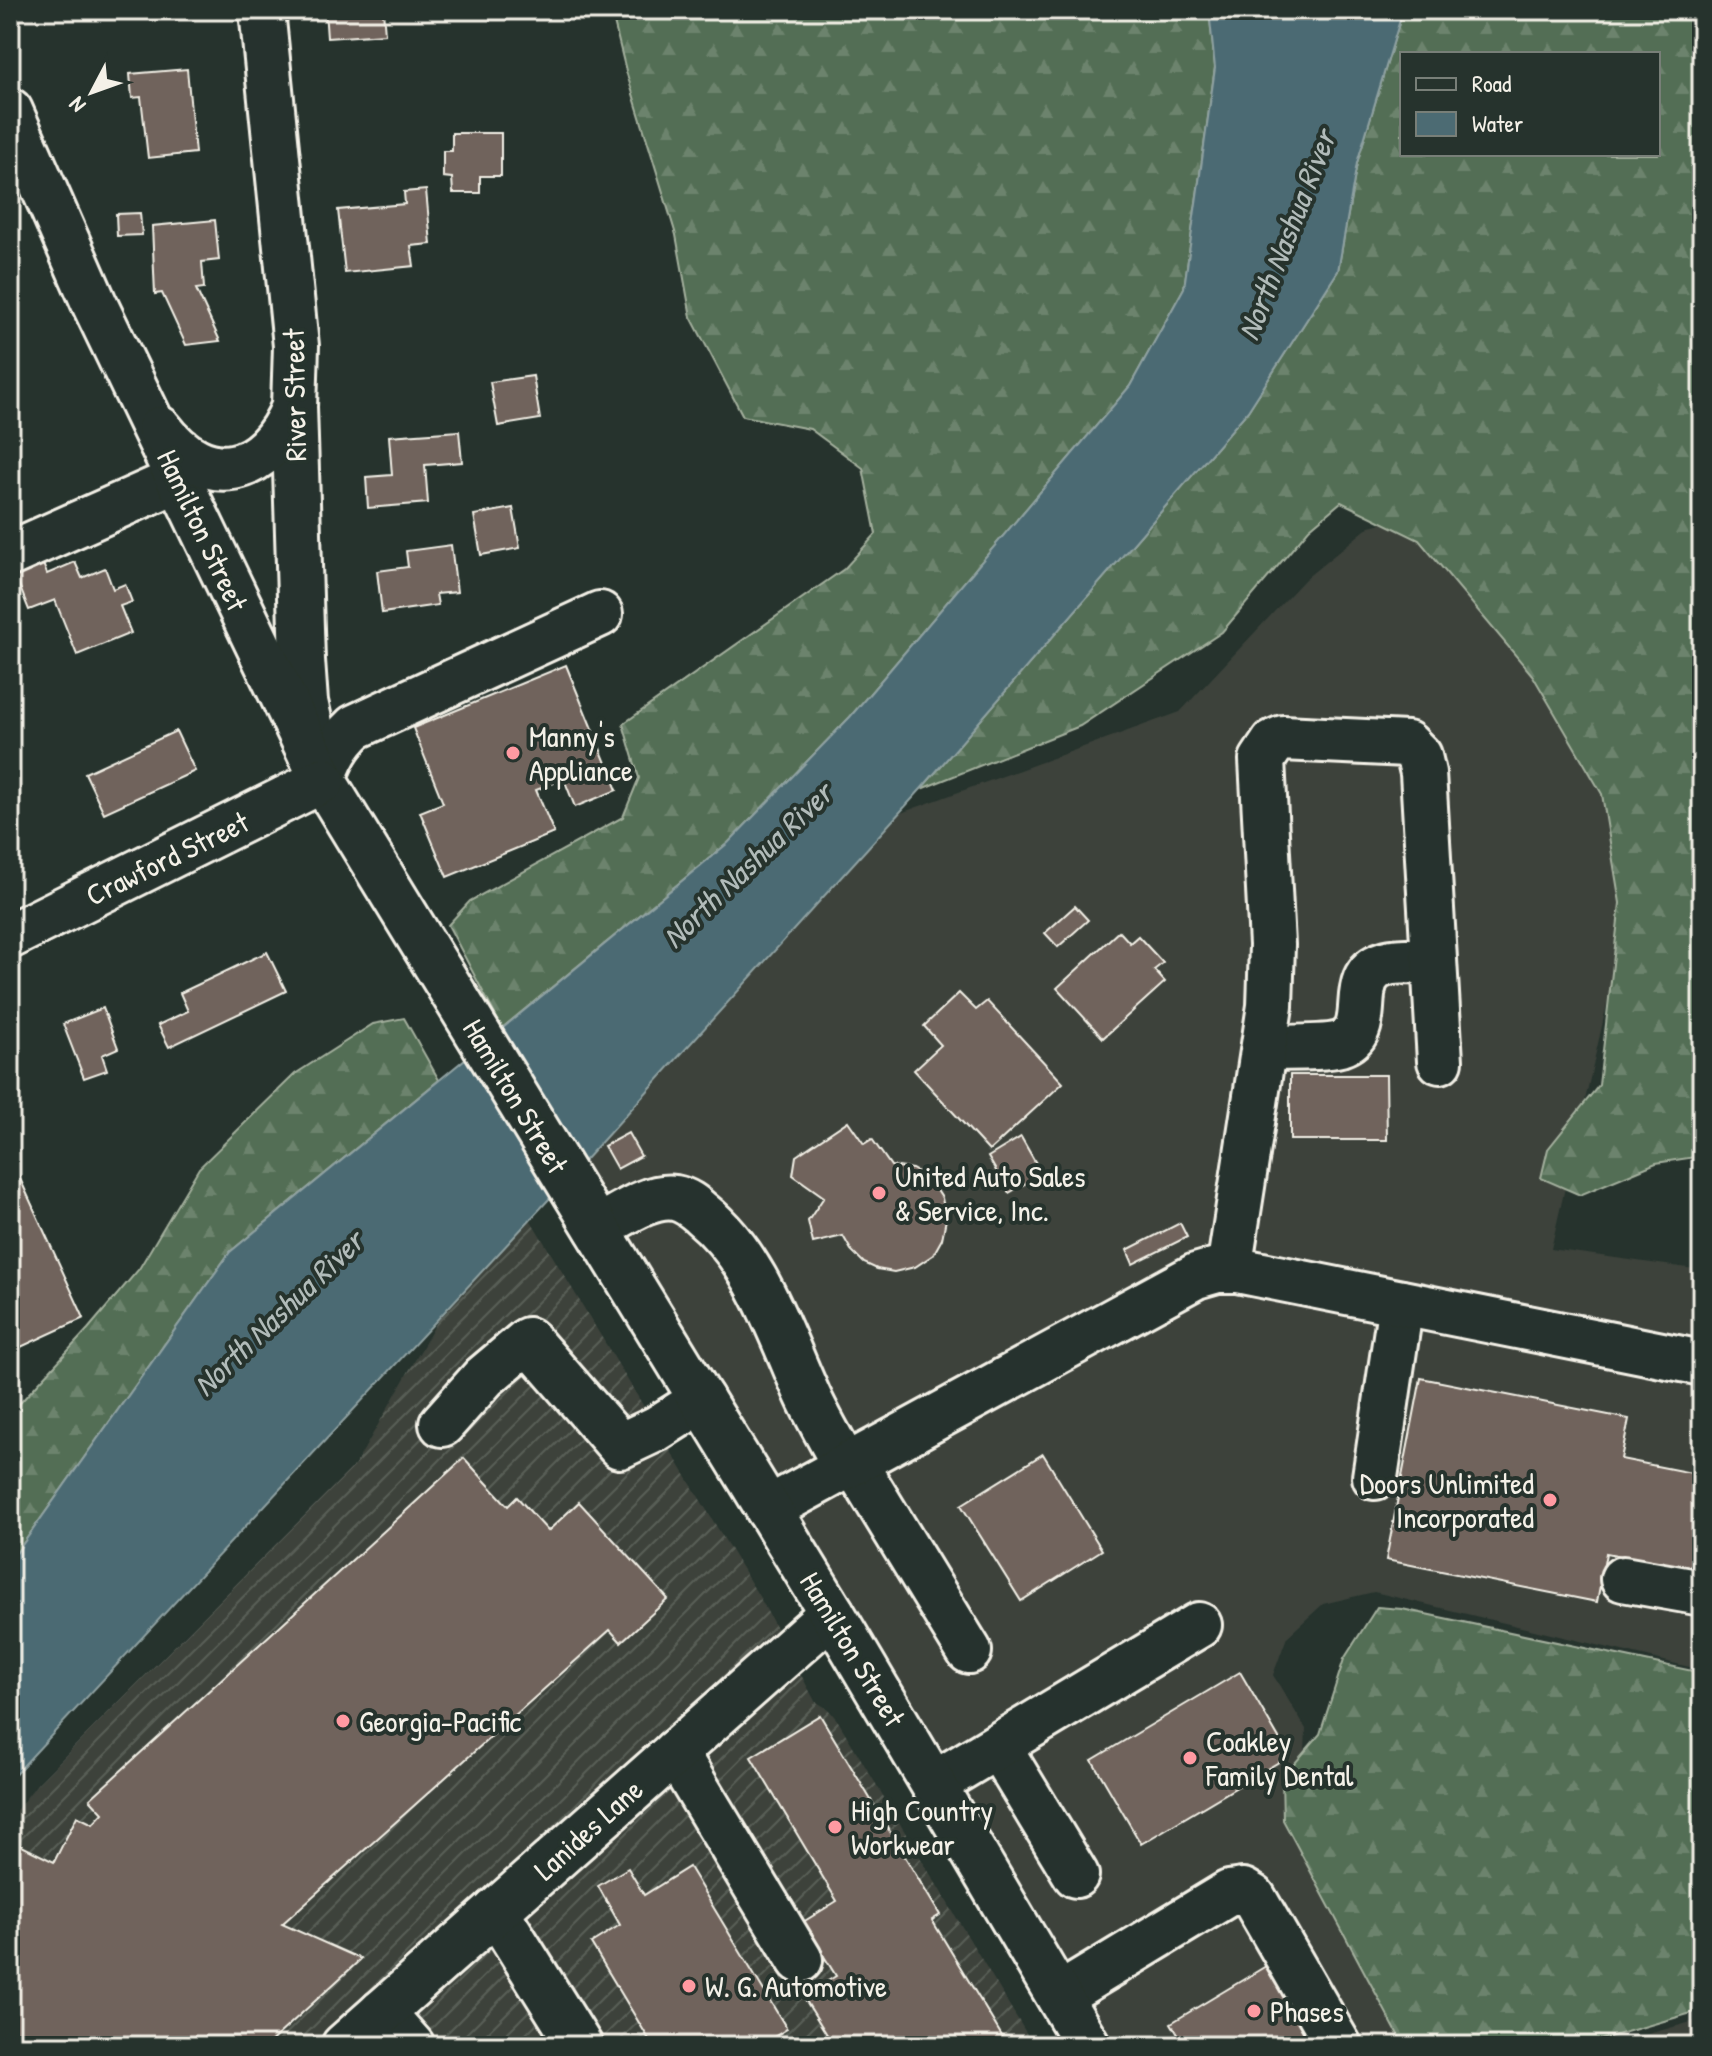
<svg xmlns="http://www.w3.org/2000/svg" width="1712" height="2056" viewBox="0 0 1712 2056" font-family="'Patrick Hand',sans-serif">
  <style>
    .built { fill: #3c423b }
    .industrial { fill: url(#industrial-furrows) }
    .forest { fill: url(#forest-firs); stroke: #a4b09e; stroke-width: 2; fill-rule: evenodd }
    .water { fill: #4c6b73; stroke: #8fa1a2; stroke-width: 2 }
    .building { fill: #70645b; stroke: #f4f1e8; stroke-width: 2 }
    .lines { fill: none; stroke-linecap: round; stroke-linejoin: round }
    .minor-casing { stroke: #f4f1e8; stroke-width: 50 }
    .major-casing { stroke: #f4f1e8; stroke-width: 50 }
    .minor { stroke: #26332d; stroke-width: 44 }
    .major { stroke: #26332d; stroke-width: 44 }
    .poi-dot { fill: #ff9aa2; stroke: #26332d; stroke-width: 3 }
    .labels { text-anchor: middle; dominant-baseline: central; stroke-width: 8; stroke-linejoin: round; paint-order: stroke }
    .street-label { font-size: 30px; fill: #f4f1e8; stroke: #26332d }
    .poi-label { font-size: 30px; fill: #f4f1e8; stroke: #26332d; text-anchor: start }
    .water-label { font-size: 32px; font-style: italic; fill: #b1bbb9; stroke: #26332d }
  </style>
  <defs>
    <pattern id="industrial-furrows" width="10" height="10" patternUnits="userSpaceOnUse" patternTransform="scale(2)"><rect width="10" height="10" fill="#3c423b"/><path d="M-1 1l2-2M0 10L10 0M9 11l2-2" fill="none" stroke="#595e57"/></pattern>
    <pattern id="forest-firs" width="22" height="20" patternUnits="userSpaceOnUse" patternTransform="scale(2)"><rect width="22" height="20" fill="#536e54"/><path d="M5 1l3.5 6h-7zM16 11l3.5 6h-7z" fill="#6c836d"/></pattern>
  </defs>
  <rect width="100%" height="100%" fill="#26332d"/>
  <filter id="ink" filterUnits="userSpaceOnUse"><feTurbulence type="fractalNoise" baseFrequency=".0125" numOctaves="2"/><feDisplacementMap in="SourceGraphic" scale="16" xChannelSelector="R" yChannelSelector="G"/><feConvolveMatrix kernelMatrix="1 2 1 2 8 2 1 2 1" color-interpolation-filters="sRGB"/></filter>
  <g filter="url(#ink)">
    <g class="built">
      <path d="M1429,512l69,77 144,262 -91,398 151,21v400l-328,-78 -51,12 -36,33 -14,38 33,54 -3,65 111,252h-300l-532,-883 316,-349 282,-102 125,-133 65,-53z"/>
      <path d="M1702,2019v27h-97z"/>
    </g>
    <path class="industrial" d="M530,1219l230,379 55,103 13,8 10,12 196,325h-1024v-228l27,-34 318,-319 87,-152z"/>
    <g class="forest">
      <path d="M611,10h598l6,57 -31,221 -54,98 -280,331 -122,126 -226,185 -54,-103 22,-24 153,-84 16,-39 -16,-54 221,-155 32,-35 -13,-66 -53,-39 -67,-13 -52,-99 -15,-82 -50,-164z"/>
      <path d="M1403,10h299v1146l-46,7 -76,32 -39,-17 7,-29 51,-64 21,-182 -18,-109 -69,-118 -114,-136 -78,-38 -32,27 -87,103 -142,94 -159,63 327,-378 90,-140 19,-108zM1402,54h256v100h-256z"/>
      <path d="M404,1018l35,62 -209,172 -220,310v-148l78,-85 51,-60 60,-101 96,-94 78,-50z"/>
      <path d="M1377,1607l25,2 300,64v337l-124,36h-174l-121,-226 -1,-42 38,-44 24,-75z"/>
    </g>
    <path class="water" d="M1209,10h194l-46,153 -19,108 -90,140 -327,378 -345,381 -566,610v-218l220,-310 498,-409 122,-126 280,-331 54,-98 31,-220z"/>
    <g class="building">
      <path d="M325,10h58l2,24 -58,4z"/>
      <path d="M187,69l8,84 -47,5 -7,-61 -9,1 -2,-24z"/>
      <path d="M452,133h49v43h-21v17h-27l-1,-15 -9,-1v-26h9z"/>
      <path d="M426,190l5,54 -20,2 3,20 -69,7 -7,-63 67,-6 -1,-12z"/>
      <path d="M140,213l2,22 -25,1 -1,-22z"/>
      <path d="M215,220l4,40 -17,2 2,26 -8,1 24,52 -34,4 -24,-52 -7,1 -3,-68z"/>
      <path d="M533,376l7,43 -42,7 -8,-44z"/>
      <path d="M459,431l3,31 -37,3 3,38 -60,5 -2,-31 26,-2 -3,-39z"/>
      <path d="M513,508l7,40 -39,7 -7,-40z"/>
      <path d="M451,545l6,47 -21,2 2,11 -56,8 -5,-42 31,-4 -2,-16z"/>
      <path d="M75,562l7,16 23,-10 8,21 12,-5 7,18 -12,4 11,27 -54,22 -22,-55 -26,10 -14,-35 28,-11 4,10z"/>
      <path d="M566,665l51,125 -42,17 -11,-28 -28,11 18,43 -107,44 -27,-65 23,-9 -30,-75z"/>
      <path d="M176,731l19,40 -91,42 -19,-40z"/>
      <path d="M1075,906l13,14 -30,27 -13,-14z"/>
      <path d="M1119,931l11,12 8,-7 25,27 -9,7 11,12 -62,56 -46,-50z"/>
      <path d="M267,952l19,39 -117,56 -11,-22 30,-14 -8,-18z"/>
      <path d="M959,993l17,17 11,-9 76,82 -74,68 -75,-81 27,-25 -17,-19z"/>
      <path d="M103,1008l15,40 -16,7 5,15 -23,8 -21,-54z"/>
      <path d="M1290,1075h96l1,65h-97z"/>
      <path d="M848,1121l16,23 8,-5 19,27 21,3 9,5 9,6 12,18 4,21 -4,20 -9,16 -18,12 -21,5 -17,-3 -13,-6 -13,-13 -8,-14 -30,7 -5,-22 16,-24 -31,-22 3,-19z"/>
      <path d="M628,1133l13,23 -24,13 -13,-23z"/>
      <path d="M1021,1137l21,37 -33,19 -21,-36z"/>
      <path d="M10,1157l74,161 -74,34z"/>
      <path d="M1180,1223l7,14 -54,27 -6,-14z"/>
      <path d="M1421,1378l208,41 -8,40 81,16v50l-9,45 -87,-17 -9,49 -211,-42z"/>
      <path d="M1043,1454l59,96 -81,51 -60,-96z"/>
      <path d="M464,1458l44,48 9,-9 31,34 31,-29 89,97 -47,43 -11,-12 -328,294 79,35 -95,87h-256v-206l44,22 23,-46 16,8 10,-11 -13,-14z"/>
      <path d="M1240,1672l49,84 -148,88 -49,-84z"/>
      <path d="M820,1715l120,200 -8,5 76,126h-174l-31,-50 33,-20 -33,-54 34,-21 -86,-144z"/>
      <path d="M689,1867l98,162 -28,17h-106l-62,-103 29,-18 -22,-39 30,-18 16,27z"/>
      <path d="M1266,1966l48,80h-129l-14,-23z"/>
    </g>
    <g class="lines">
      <g class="minor-casing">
        <g id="minor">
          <path d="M262,10l34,336 -2,61 8,253 3,42 11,48"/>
          <path d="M10,554l169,-75"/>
          <path d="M323,780c7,-22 15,-37 32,-53l245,-113"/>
          <path d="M1265,1048c20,-1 57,1 75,-4 39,-13 3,-67 44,-80 14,-5 35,-2 50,-2"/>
          <path d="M597,1228c22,-11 52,-34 78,-30 11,2 18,8 26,15 56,45 78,119 107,183 11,24 25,47 37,70"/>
          <path d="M1229,1270l41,-264 2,-61 -10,-185 12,-18 9,-4 124,6 12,12 4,17 17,288"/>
          <path d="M442,1424l42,-47 44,-37 92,106 36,-17 46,-29"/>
          <path d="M853,1461l116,190"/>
          <path d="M1375,1477l26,-174"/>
          <path d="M768,1509l428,-233 21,-6h20l465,93"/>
          <path d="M1623,1579l79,14"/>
          <path d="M998,1746l78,129"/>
          <path d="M675,1752l125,208"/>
          <path d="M934,1784l265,-159"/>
          <path d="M496,1911l84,135"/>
          <path d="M1059,1996l170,-103 14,-2 10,6 86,149"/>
          <path d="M382,2012l30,34"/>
          <path d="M344,2046l488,-433"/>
        </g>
      </g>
      <g class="major-casing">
        <g id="major">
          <path d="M10,111l84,192 229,477 509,833 256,433"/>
          <path d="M160,429c46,61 106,47 134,-22"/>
          <path d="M10,936l313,-156"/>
        </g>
      </g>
      <use href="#minor" class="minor"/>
      <use href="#major" class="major"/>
    </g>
  </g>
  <g class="poi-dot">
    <circle cx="513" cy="753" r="8"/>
    <circle cx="879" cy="1193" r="8"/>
    <circle cx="1550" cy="1500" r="8"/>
    <circle cx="343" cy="1721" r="8"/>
    <circle cx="1190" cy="1758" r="8"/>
    <circle cx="835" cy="1827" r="8"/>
    <circle cx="689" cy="1986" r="8"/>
    <circle cx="1254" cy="2011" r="8"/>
  </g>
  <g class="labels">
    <g class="street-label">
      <text transform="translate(294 395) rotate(-91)">River Street</text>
      <text transform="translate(203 530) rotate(65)">Hamilton Street</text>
      <text transform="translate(167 858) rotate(-26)">Crawford Street</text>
      <text transform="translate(516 1096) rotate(59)">Hamilton Street</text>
      <text transform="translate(853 1649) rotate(59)">Hamilton Street</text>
      <text transform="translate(588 1829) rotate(-42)">Lanides Lane</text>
    </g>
    <g class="poi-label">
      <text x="529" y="736">Manny's<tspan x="529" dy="34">Appliance</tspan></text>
      <text x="895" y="1176">United Auto Sales<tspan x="895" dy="34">&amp; Service, Inc.</tspan></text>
      <text x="1534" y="1483" text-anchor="end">Doors Unlimited<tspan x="1534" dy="34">Incorporated</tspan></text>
      <text x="359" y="1721">Georgia-Pacific</text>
      <text x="1206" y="1741">Coakley<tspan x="1206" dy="34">Family Dental</tspan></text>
      <text x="851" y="1810">High Country<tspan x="851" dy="34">Workwear</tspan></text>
      <text x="705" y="1986">W. G. Automotive</text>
      <text x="1270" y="2011">Phases</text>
    </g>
    <g class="water-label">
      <text transform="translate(1286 235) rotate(-69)">North Nashua River</text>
      <text transform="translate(747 865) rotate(-44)">North Nashua River</text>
      <text transform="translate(278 1313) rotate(-44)">North Nashua River</text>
    </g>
  </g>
  <rect width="1712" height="2056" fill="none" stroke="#26332d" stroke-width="40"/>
  <rect x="20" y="20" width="1672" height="2016" fill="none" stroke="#f4f1e8" stroke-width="3" filter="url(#ink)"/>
  <rect x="1400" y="52" width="260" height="104" fill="#26332d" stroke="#787f78" stroke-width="2"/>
  <rect x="1416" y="78" width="40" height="12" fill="#26332d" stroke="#787f78" stroke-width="2"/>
  <text x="1472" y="92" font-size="24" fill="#f4f1e8">Road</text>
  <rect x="1416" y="112" width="40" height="24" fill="#4c6b73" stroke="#787f78" stroke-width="2"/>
  <text x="1472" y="132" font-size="24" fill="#f4f1e8">Water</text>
  <g transform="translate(92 92) rotate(229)" stroke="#26332d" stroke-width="6" paint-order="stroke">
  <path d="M0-6L14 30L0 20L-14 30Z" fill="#f4f1e8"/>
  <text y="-12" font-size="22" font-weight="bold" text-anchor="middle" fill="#f4f1e8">N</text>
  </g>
</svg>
